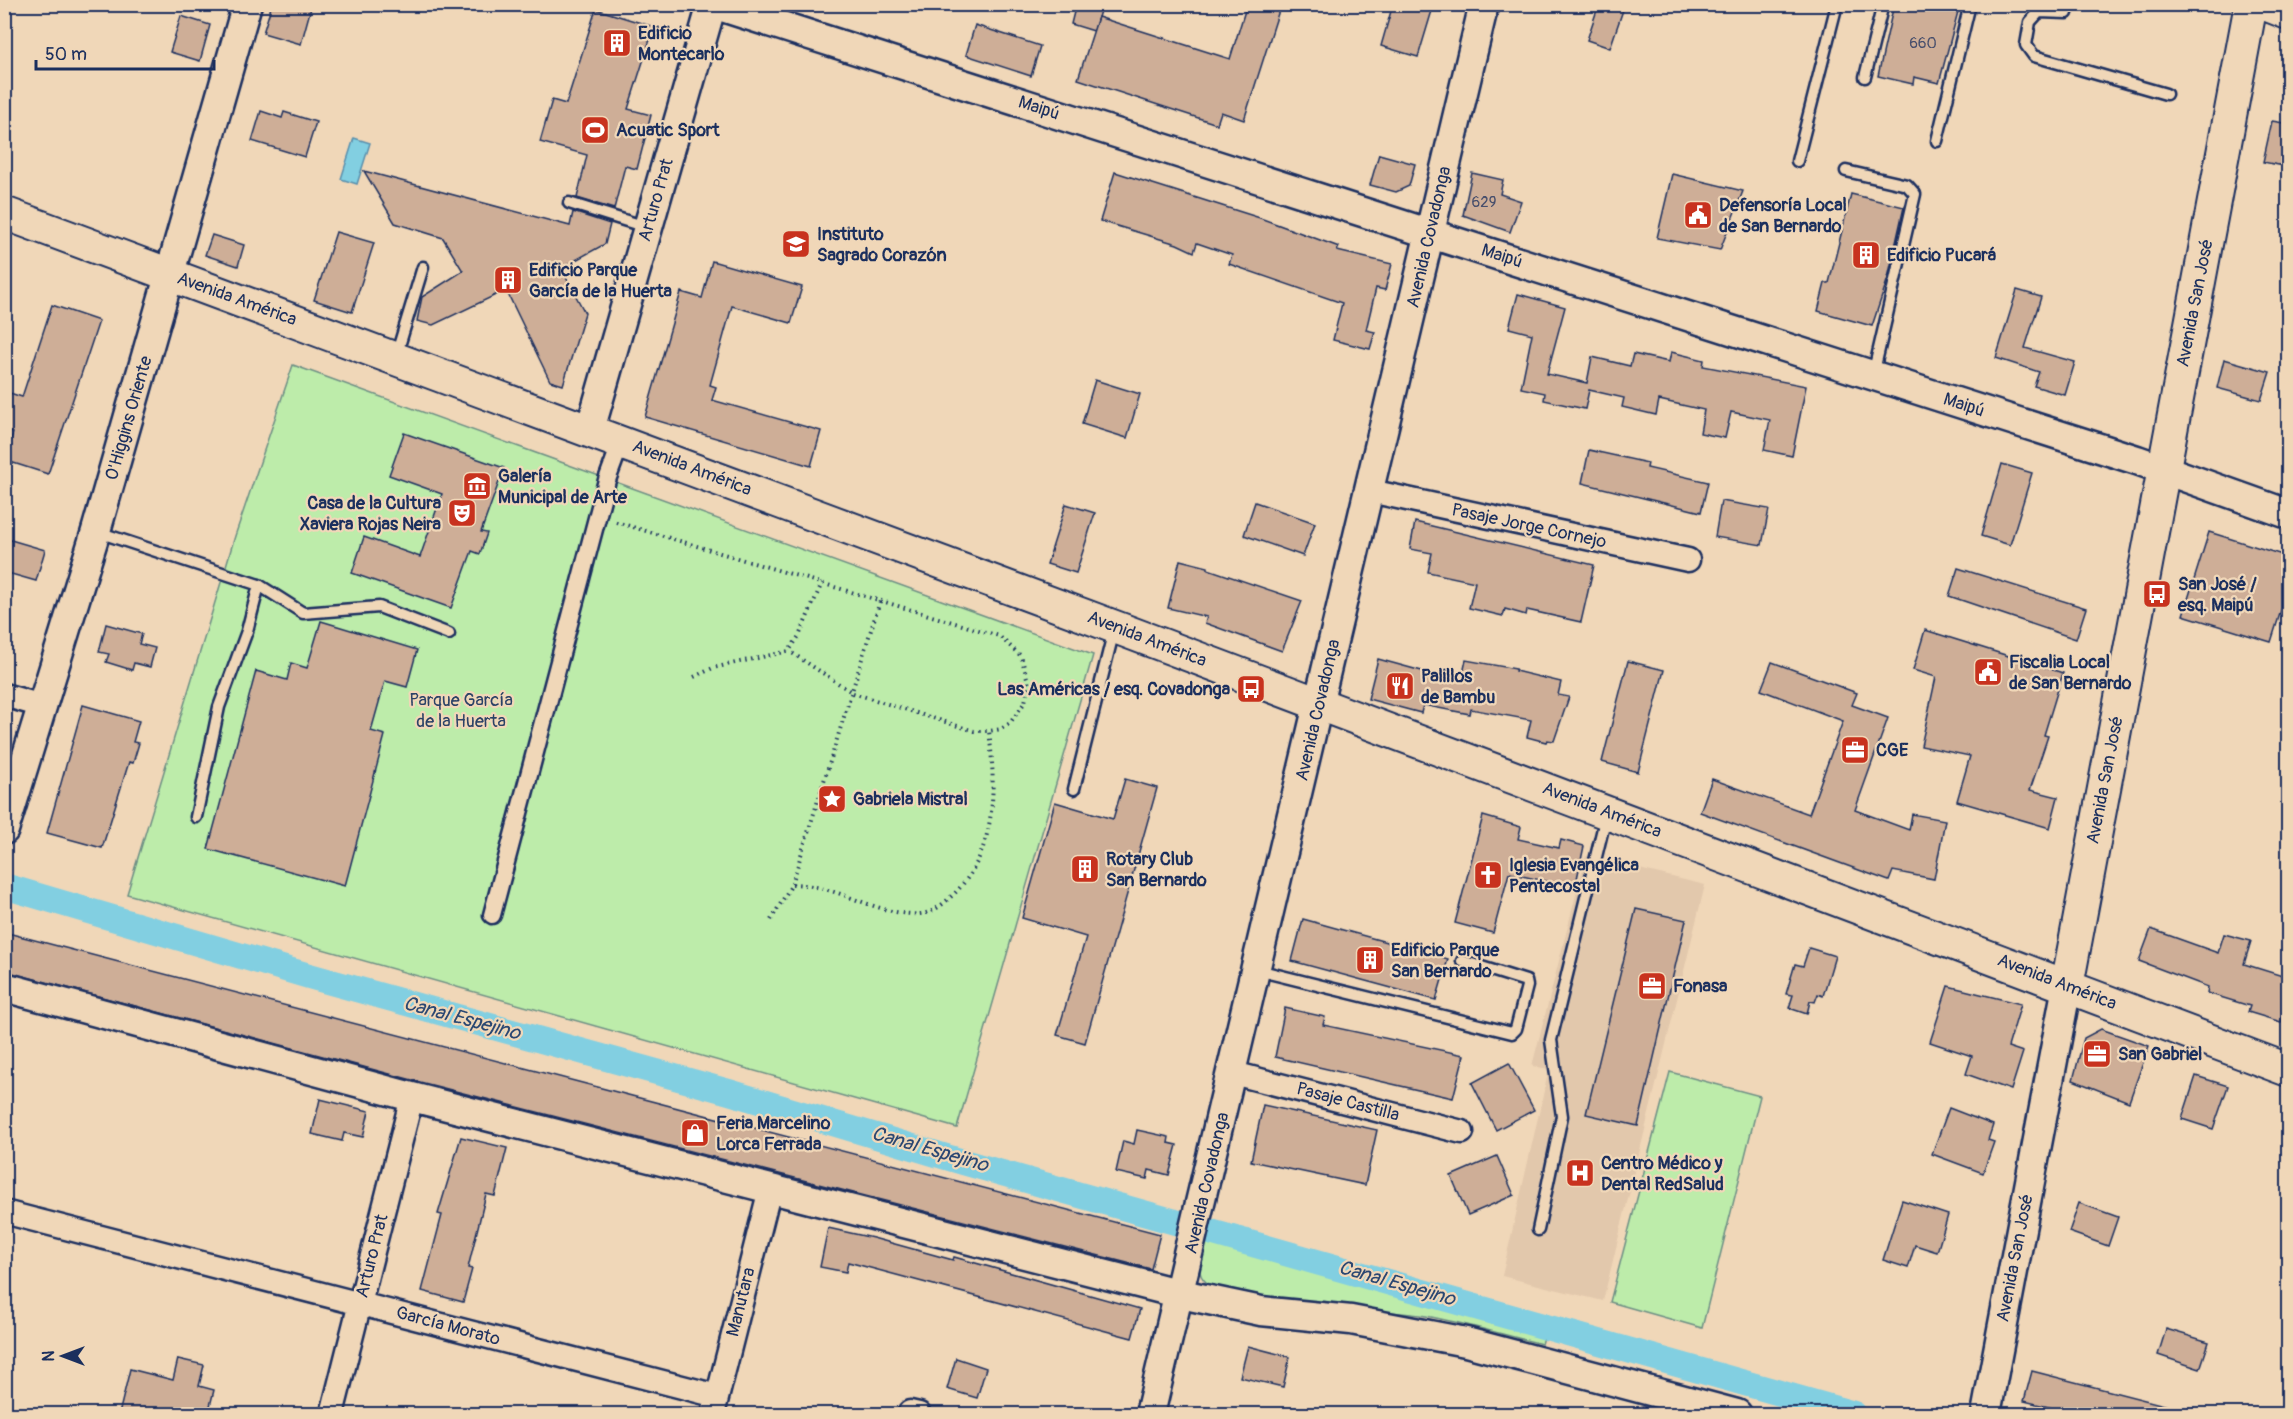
<svg xmlns="http://www.w3.org/2000/svg" width="2293" height="1419" viewBox="0 0 2293 1419" font-family="Pangolin,sans-serif">
  <style>
    .built { fill: #e2c8ac }
    .green { fill: #bdecaa; stroke: #6c8e84; stroke-width: 1.5 }
    .water { fill: #82cfe1; stroke: #598fad; stroke-width: 1.5 }
    .lines { fill: none; stroke-linecap: round; stroke-linejoin: round }
    .canal { stroke: #82cfe1; stroke-width: 26 }
    .building { fill: #ceae97; stroke: #1b2f5e; stroke-width: 1.5 }
    .service-casing { stroke: #1b2f5e; stroke-width: 15 }
    .pedestrian-casing { stroke: #1b2f5e; stroke-width: 21 }
    .minor-casing { stroke: #1b2f5e; stroke-width: 27 }
    .tertiary-casing { stroke: #1b2f5e; stroke-width: 33 }
    .secondary-casing { stroke: #1b2f5e; stroke-width: 36 }
    .path { stroke: #1b2f5e; stroke-width: 4; stroke-dasharray: 1.5 4.5; stroke-linecap: butt }
    .service { stroke: #f0d7b8; stroke-width: 10 }
    .pedestrian { stroke: #f0d7b8; stroke-width: 16 }
    .minor { stroke: #f0d7b8; stroke-width: 22 }
    .tertiary { stroke: #f0d7b8; stroke-width: 28 }
    .secondary { stroke: #f0d7b8; stroke-width: 32 }
    .labels { text-anchor: middle; dominant-baseline: central; stroke-width: 4.5; stroke-linejoin: round; paint-order: stroke }
    .number-label { font-size: 15px; fill: #484f6c }
    .poi-label { font-size: 18px; font-weight: bold; fill: #1b2f5e; stroke: #f0d7b8; text-anchor: start }
    .street-label { font-size: 18px; fill: #1b2f5e; stroke: #f0d7b8 }
    .park-label { font-size: 18px; fill: #2b4266; stroke: #f0d7b8 }
    .water-label { font-size: 20px; font-style: italic; fill: #2a4772; stroke: #f0d7b8 }
  </style>
  <rect width="100%" height="100%" fill="#f0d7b8"/>
  <filter id="ink" filterUnits="userSpaceOnUse"><feTurbulence type="fractalNoise" baseFrequency=".0167" numOctaves="2"/><feDisplacementMap in="SourceGraphic" scale="12" xChannelSelector="R" yChannelSelector="G"/><feConvolveMatrix kernelMatrix="1 2 1 2 8 2 1 2 1" color-interpolation-filters="sRGB"/></filter>
  <g filter="url(#ink)">
    <path class="built" d="M1586,856l119,29 -102,416 -101,-25 47,-207 -17,-3z"/>
    <g class="green">
      <path d="M293,365l800,290 -136,473 -830,-234 108,-358z"/>
      <path d="M1670,1072l90,24 -58,232 -92,-26z"/>
      <path d="M1206,1241l340,89 -4,14c-39,-9 -77,-21 -116,-28 -52,-9 -183,-3 -219,-33 -14,-11 -5,-28 -1,-42z"/>
    </g>
    <path class="water" d="M354,138l16,5 -13,41 -16,-5z"/>
    <g class="lines">
      <path class="canal" d="M4,886l305,90 420,116 234,70 891,252"/>
    </g>
    <g class="building">
      <path d="M272,4h40l-11,40 -38,-11z"/>
      <path d="M1076,4h26l-8,27 -23,-7z"/>
      <path d="M1247,4h34l-37,116 -23,-8 -4,12 -139,-45 20,-62 132,42z"/>
      <path d="M1393,4h41l-16,53 -37,-11z"/>
      <path d="M1599,4l24,6 -13,38 -23,-8z"/>
      <path d="M1894,4h66l-21,79 -25,-6 -1,7 -35,-8z"/>
      <path d="M596,9l58,18 -26,82 23,6 -14,54 -12,-3 -11,43 -37,-11 10,-43 -47,-13 12,-42 14,4z"/>
      <path d="M181,16l29,9 -10,36 -30,-9z"/>
      <path d="M975,25l65,21 -9,30 -65,-21z"/>
      <path d="M261,111l21,7 2,-6 32,10 -11,35 -53,-16z"/>
      <path d="M2272,121l17,3v43l-26,-5z"/>
      <path d="M1379,154l36,10 -6,22 -13,6 -26,-7z"/>
      <path d="M364,171l206,55 3,-14 37,12 -5,20 -44,24 24,45 -22,72 -13,-4 -44,-91 -73,35 -16,-4 5,-24 41,-26 -20,-33 -48,-15z"/>
      <path d="M1115,172l145,46 79,29 -2,4 55,13 -7,26 -9,-2 -10,42 9,2 -5,17 -37,-9 9,-37 -113,-39 3,-9 -35,-12 -3,9 -17,-8 -77,-23z"/>
      <path d="M1472,173l31,7 -3,14 21,7 -11,31 -47,-17z"/>
      <path d="M1672,174l71,17 -23,59 -63,-12z"/>
      <path d="M1851,194l53,13 -16,71 -16,48 -54,-15 7,-28h4z"/>
      <path d="M336,232l38,11 -22,69 -38,-12z"/>
      <path d="M212,235l32,10 -6,21 -33,-11z"/>
      <path d="M712,261l90,26 -11,36 -59,-17 -22,79 6,2 -4,13 109,31 -10,35 -166,-49 36,-125 21,6z"/>
      <path d="M2017,290l24,7 -16,51 50,14 -10,33 -31,-9 5,-14 -43,-14z"/>
      <path d="M1518,294l47,13 -18,67 40,9 5,-26 38,9 3,-12 36,8 2,-10 33,8 -1,6 103,20 -14,70 -28,-6 6,-30 -39,-8 -6,26 -25,-5 4,-23 -45,-10 -3,15 -34,-8 2,-9 -35,-8 -4,19 -41,-9 1,-7 -24,-5 11,-54 -23,-6z"/>
      <path d="M52,305l47,16 -51,153 -44,-14 9,-27 -9,-3v-39l18,6z"/>
      <path d="M2224,359l46,13 -9,28 -44,-12z"/>
      <path d="M1095,380l45,14 -13,44 -45,-14z"/>
      <path d="M404,433l100,35 -23,64 6,1 -7,21 -8,-3 -21,57 -99,-35 12,-36 56,20 22,-63 -53,-19z"/>
      <path d="M1589,450l59,13 -1,5 61,14 -7,30 -119,-29z"/>
      <path d="M2002,464l30,9 -22,72 -29,-9z"/>
      <path d="M1721,501l48,8 -7,36 -47,-8z"/>
      <path d="M1255,502l60,21 -12,33 -59,-21z"/>
      <path d="M1066,504l29,9 -19,60 -29,-9z"/>
      <path d="M1415,522l179,43 -13,57 -54,-12 -1,5 -21,-6 -2,7 -34,-8 6,-26 -47,-10 4,-19 -22,-4z"/>
      <path d="M2209,532l80,25v28l-18,57 -88,-27z"/>
      <path d="M4,538l41,12 -9,31 -32,-9z"/>
      <path d="M1180,560l28,7v2l94,32 -20,50 -77,-28 2,-6 -39,-9z"/>
      <path d="M1958,568l128,40 -10,31 -127,-43z"/>
      <path d="M321,621l96,29 -10,37 -22,-6 -14,50 14,4 -40,151 -137,-37 48,-178 31,9 4,-17 16,5z"/>
      <path d="M106,624l36,10 -3,10 16,4 -5,19 -16,-4 -2,7 -26,-8 3,-8 -10,-2z"/>
      <path d="M1925,630l138,43 -19,62 4,1 -18,54 28,7 -8,31 -93,-27 13,-45 -49,-10 15,-69 -23,-7z"/>
      <path d="M1378,659l73,20 1,-3 10,2 4,-18 50,9 -1,2 46,11 -3,13 11,2 -15,44 -7,-1 -1,2 -19,-5 4,-17 -60,-11 -1,5 -47,-9 -2,8 -53,-14z"/>
      <path d="M1628,661l36,9 -26,102 -36,-10z"/>
      <path d="M1772,662l85,31 -5,12 36,13 -33,92 54,20 3,-16 33,6 -11,59 -41,-8 -4,10 -189,-69 12,-33 97,35 34,-93 -82,-31z"/>
      <path d="M83,705l56,16 -6,21 6,1 -6,20 -4,-1 -27,86 -55,-15z"/>
      <path d="M1125,779l32,9 -72,255 -28,-8 29,-98 -64,-19 33,-116 58,17z"/>
      <path d="M1483,816l38,11 -3,12 41,9 2,-8 23,6 -9,42 -66,-15 -16,60 -38,-10z"/>
      <path d="M1636,909l50,11 -48,206 -52,-12z"/>
      <path d="M1303,919l145,40 -12,41 -144,-39z"/>
      <path d="M2151,929l67,24 6,-19 27,7 -7,23 45,14v19l-8,25 -33,-10 2,-6 -43,-13 1,-6 -69,-26z"/>
      <path d="M4,932l1156,302 -9,35 -735,-188 -412,-110z"/>
      <path d="M1809,948l26,8 -12,40 -5,-2 -3,8 -5,-1 -3,13 -18,-6 4,-13 -7,-1 9,-30 8,2z"/>
      <path d="M1948,986l73,18 -13,43 15,5 -12,38 -45,-16 6,-18 -42,-14z"/>
      <path d="M1285,1008l40,9 -2,8 141,30 -11,43 -178,-41z"/>
      <path d="M2101,1029l48,17 -20,56 -56,-22 11,-42z"/>
      <path d="M1509,1063l25,47 -38,20 -24,-47z"/>
      <path d="M2196,1076l32,10 -15,43 -31,-10z"/>
      <path d="M320,1099l49,12 -6,26 -19,-4 -2,8 -30,-7z"/>
      <path d="M1263,1105l114,25 -12,55 -114,-24z"/>
      <path d="M1949,1108l44,17 -5,15 6,2 -11,31 -51,-19z"/>
      <path d="M1137,1130l32,7 -1,6 9,2 -8,30 -20,-5 -2,9 -31,-7 7,-31 11,3z"/>
      <path d="M461,1137l46,11 -12,48 -9,-2 -18,74 4,1 -9,33 -41,-11 20,-76 -4,-1z"/>
      <path d="M1497,1156l17,39 -46,20 -17,-39z"/>
      <path d="M1902,1200l46,15 -11,37 -22,-7 -7,23 -25,-8z"/>
      <path d="M2079,1203l39,14 -10,29 -39,-14z"/>
      <path d="M828,1228l45,10 80,22 1,-3 186,52 -8,29 -284,-76 -2,10 -26,-5z"/>
      <path d="M2166,1329l43,13 -9,27 -42,-14z"/>
      <path d="M1248,1346l42,11 -7,30 -43,-10z"/>
      <path d="M956,1358l30,10 -9,30 -30,-9z"/>
      <path d="M178,1359l26,6 -5,21 15,4 -6,24h-89l11,-45 43,11z"/>
      <path d="M2032,1371l144,37 -1,6h-97l-54,-13z"/>
    </g>
    <g class="lines">
      <g class="service-casing">
        <g id="service">
          <path d="M2069,4l-2,9 -28,-1 -9,10 -4,23 8,11 132,38"/>
          <path d="M1865,77l18,-73"/>
          <path d="M1937,141l33,-137"/>
          <path d="M1797,161l40,-157"/>
          <path d="M1846,171l61,14 8,9 -42,181"/>
          <path d="M569,203l77,24"/>
          <path d="M396,356l27,-89"/>
          <path d="M98,532l161,53 -12,46 -28,76 -23,110"/>
          <path d="M259,585l44,28 76,-6 70,27"/>
          <path d="M1074,789l40,-159"/>
          <path d="M1257,970l255,63 4,-4 11,-43 -1,-5 -64,-20"/>
          <path d="M1538,1230l24,-114 -11,-76 55,-224"/>
        </g>
      </g>
      <g class="pedestrian-casing">
        <path id="pedestrian" d="M492,915l115,-435 14,-38"/>
      </g>
      <g class="minor-casing">
        <g id="minor">
          <path d="M1370,491l318,69"/>
          <path d="M4,695l38,11"/>
          <path d="M1233,1073l229,59"/>
          <path d="M4,1212l713,184"/>
          <path d="M910,1412l9,2"/>
          <path d="M332,1414l80,-317"/>
          <path d="M713,1414l57,-225"/>
        </g>
      </g>
      <g class="tertiary-casing">
        <g id="tertiary">
          <path d="M713,4l1424,456 151,54"/>
          <path d="M590,430l122,-426"/>
          <path d="M4,830l92,-299 151,-527"/>
          <path d="M4,987l408,110 769,197 80,17 90,9 115,22 271,72"/>
          <path d="M1150,1414l334,-1410"/>
          <path d="M1986,1414l81,-428"/>
        </g>
      </g>
      <g class="secondary-casing">
        <g id="secondary">
          <path d="M2265,4l23,9"/>
          <path d="M4,213l1111,414 1173,443"/>
          <path d="M2067,986l184,-982"/>
        </g>
      </g>
      <g class="path">
        <path d="M616,522l383,114 22,20 8,29 -4,17 -15,21 -9,6 -12,2h-15l-121,-38 -64,-42"/>
        <path d="M694,677l19,-9 76,-17 10,-15 23,-53"/>
        <path d="M792,884c44,1 77,27 119,30 19,2 30,-8 43,-20 43,-43 42,-106 35,-163"/>
        <path d="M771,920l21,-36 88,-283"/>
      </g>
      <use href="#service" class="service"/>
      <use href="#pedestrian" class="pedestrian"/>
      <use href="#minor" class="minor"/>
      <use href="#tertiary" class="tertiary"/>
      <use href="#secondary" class="secondary"/>
    </g>
  </g>
  <defs>
    <g id="building-square" transform="scale(1.5)"><rect x="-9" y="-9" width="18" height="18" rx="4" fill="#c8321e" stroke="#f0d7b8"/><path d="M-4-6H4V6H1V3H-1V6H-4ZM-2.5-4.3h1.7v1.8h-1.7ZM.8-4.3h1.7v1.8H.8ZM-2.5-1h1.7V.8h-1.7ZM.8-1h1.7V.8H.8Z" fill="#fff"/></g>
    <g id="stadium-square" transform="scale(1.5)"><rect x="-9" y="-9" width="18" height="18" rx="4" fill="#c8321e" stroke="#f0d7b8"/><path d="M0-5a6.5 5 0 1 0 0 10a6.5 5 0 1 0 0-10ZM-3.5-1.8h7v3.6h-7Z" fill="#fff"/></g>
    <g id="civic-square" transform="scale(1.5)"><rect x="-9" y="-9" width="18" height="18" rx="4" fill="#c8321e" stroke="#f0d7b8"/><path d="M-.6-6.5H3V-4.5H.6V-3L4-1V1h2V6H-6V1h2V-1L-.6-3ZM-1.2 2.5V6h2.4V2.5Z" fill="#fff"/></g>
    <g id="school-square" transform="scale(1.5)"><rect x="-9" y="-9" width="18" height="18" rx="4" fill="#c8321e" stroke="#f0d7b8"/><path d="M0-5L7-2L0 1L-7-2ZM-4 1L0 2.5L4 1V4Q0 6-4 4Z" fill="#fff"/></g>
    <g id="museum-square" transform="scale(1.5)"><rect x="-9" y="-9" width="18" height="18" rx="4" fill="#c8321e" stroke="#f0d7b8"/><path d="M0-6L6-3V-2H-6V-3ZM-5-1h2V3h-2ZM-1-1h2V3h-2ZM3-1h2V3H3ZM-6 4H6V6H-6Z" fill="#fff"/></g>
    <g id="theatre-square" transform="scale(1.5)"><rect x="-9" y="-9" width="18" height="18" rx="4" fill="#c8321e" stroke="#f0d7b8"/><path d="M-5-5.5Q0-4 5-5.5V0Q5 5 0 6Q-5 5-5 0ZM-3.3-2.5H-1v1.5H-3.3ZM1-2.5H3.3v1.5H1ZM-2.8 1Q0 5.5 2.8 1Z" fill="#fff"/></g>
    <g id="bus-square" transform="scale(1.5)"><rect x="-9" y="-9" width="18" height="18" rx="4" fill="#c8321e" stroke="#f0d7b8"/><path d="M-5-6H5V4H4V6H2V4H-2V6H-4V4H-5ZM-3.5-4V0h7V-4ZM-3.5 1.2v1.5H-2V1.2ZM2 1.2v1.5H3.5V1.2Z" fill="#fff"/></g>
    <g id="restaurant-square" transform="scale(1.5)"><rect x="-9" y="-9" width="18" height="18" rx="4" fill="#c8321e" stroke="#f0d7b8"/><path d="M-5-6h1v4h1v-4h1v4h1v-4h1v5L-1.5 .5V6h-2V.5L-5-1ZM5-6V6H3V1.5H1.5Q1.5-4 5-6Z" fill="#fff"/></g>
    <g id="office-square" transform="scale(1.5)"><rect x="-9" y="-9" width="18" height="18" rx="4" fill="#c8321e" stroke="#f0d7b8"/><path d="M-6-3h4V-5.5h4V-3h4V5H-6ZM-1-4.5V-3h2v-1.5ZM-6 0V1H6V0Z" fill="#fff"/></g>
    <g id="sight-square" transform="scale(1.5)"><rect x="-9" y="-9" width="18" height="18" rx="4" fill="#c8321e" stroke="#f0d7b8"/><path d="M0-6L1.8-2.2L6-1.7L2.9 1.2L3.7 5.4L0 3.3L-3.7 5.4L-2.9 1.2L-6-1.7L-1.8-2.2Z" fill="#fff"/></g>
    <g id="church-square" transform="scale(1.5)"><rect x="-9" y="-9" width="18" height="18" rx="4" fill="#c8321e" stroke="#f0d7b8"/><path d="M-1.2-6h2.4v3.5h3.3v2.4h-3.3V6h-2.4V-.1h-3.3v-2.4h3.3Z" fill="#fff"/></g>
    <g id="shop-square" transform="scale(1.5)"><rect x="-9" y="-9" width="18" height="18" rx="4" fill="#c8321e" stroke="#f0d7b8"/><path d="M-5-2.5h2.3a2.7 3.5 0 0 1 5.4 0H5L5.5 6h-11ZM-1.5-2.5h3a1.5 2.3 0 0 0-3 0Z" fill="#fff"/></g>
    <g id="hospital-square" transform="scale(1.5)"><rect x="-9" y="-9" width="18" height="18" rx="4" fill="#c8321e" stroke="#f0d7b8"/><path d="M-5-5h3v3.5h4V-5h3V5h-3V1.5h-4V5h-3Z" fill="#fff"/></g>
  </defs>
  <g fill-rule="evenodd">
    <use href="#building-square" x="617" y="43"/>
    <use href="#stadium-square" x="595" y="130"/>
    <use href="#civic-square" x="1698" y="215"/>
    <use href="#school-square" x="796" y="244"/>
    <use href="#building-square" x="1866" y="255"/>
    <use href="#building-square" x="508" y="280"/>
    <use href="#museum-square" x="477" y="486"/>
    <use href="#theatre-square" x="462" y="513"/>
    <use href="#bus-square" x="2157" y="594"/>
    <use href="#civic-square" x="1988" y="672"/>
    <use href="#restaurant-square" x="1400" y="686"/>
    <use href="#bus-square" x="1251" y="689"/>
    <use href="#office-square" x="1855" y="750"/>
    <use href="#sight-square" x="832" y="799"/>
    <use href="#building-square" x="1085" y="869"/>
    <use href="#church-square" x="1488" y="875"/>
    <use href="#building-square" x="1370" y="960"/>
    <use href="#office-square" x="1652" y="986"/>
    <use href="#office-square" x="2097" y="1054"/>
    <use href="#shop-square" x="695" y="1133"/>
    <use href="#hospital-square" x="1580" y="1173"/>
  </g>
  <g class="labels">
    <g class="number-label">
      <text x="1923" y="43">660</text>
      <text x="1484" y="202">629</text>
    </g>
    <g class="poi-label">
      <text x="638" y="33">Edificio<tspan x="638" dy="21">Montecarlo</tspan></text>
      <text x="616" y="130">Acuatic Sport</text>
      <text x="1719" y="205">Defensoría Local<tspan x="1719" dy="21">de San Bernardo</tspan></text>
      <text x="817" y="234">Instituto<tspan x="817" dy="21">Sagrado Corazón</tspan></text>
      <text x="1887" y="255">Edificio Pucará</text>
      <text x="529" y="270">Edificio Parque<tspan x="529" dy="21">García de la Huerta</tspan></text>
      <text x="498" y="476">Galería<tspan x="498" dy="21">Municipal de Arte</tspan></text>
      <text x="441" y="503" text-anchor="end">Casa de la Cultura<tspan x="441" dy="21">Xaviera Rojas Neira</tspan></text>
      <text x="2178" y="584">San José /<tspan x="2178" dy="21">esq. Maipú</tspan></text>
      <text x="2009" y="662">Fiscalia Local<tspan x="2009" dy="21">de San Bernardo</tspan></text>
      <text x="1421" y="676">Palillos<tspan x="1421" dy="21">de Bambu</tspan></text>
      <text x="1230" y="689" text-anchor="end">Las Américas / esq. Covadonga</text>
      <text x="1876" y="750">CGE</text>
      <text x="853" y="799">Gabriela Mistral</text>
      <text x="1106" y="859">Rotary Club<tspan x="1106" dy="21">San Bernardo</tspan></text>
      <text x="1509" y="865">Iglesia Evangélica<tspan x="1509" dy="21">Pentecostal</tspan></text>
      <text x="1391" y="950">Edificio Parque<tspan x="1391" dy="21">San Bernardo</tspan></text>
      <text x="1673" y="986">Fonasa</text>
      <text x="2118" y="1054">San Gabriel</text>
      <text x="716" y="1123">Feria Marcelino<tspan x="716" dy="21">Lorca Ferrada</tspan></text>
      <text x="1601" y="1163">Centro Médico y<tspan x="1601" dy="21">Dental RedSalud</tspan></text>
    </g>
    <g class="street-label">
      <text transform="translate(1039 108) rotate(18)">Maipú</text>
      <text transform="translate(656 200) rotate(-74)">Arturo Prat</text>
      <text transform="translate(1429 237) rotate(-77)">Avenida Covadonga</text>
      <text transform="translate(1502 256) rotate(18)">Maipú</text>
      <text transform="translate(237 299) rotate(20)">Avenida América</text>
      <text transform="translate(2195 303) rotate(-79)">Avenida San José</text>
      <text transform="translate(1964 405) rotate(18)">Maipú</text>
      <text transform="translate(129 418) rotate(-74)">O'Higgins Oriente</text>
      <text transform="translate(692 468) rotate(21)">Avenida América</text>
      <text transform="translate(1529 526) rotate(12)">Pasaje Jorge Cornejo</text>
      <text transform="translate(1147 639) rotate(21)">Avenida América</text>
      <text transform="translate(1318 710) rotate(-77)">Avenida Covadonga</text>
      <text transform="translate(2105 780) rotate(-79)">Avenida San José</text>
      <text transform="translate(1602 810) rotate(21)">Avenida América</text>
      <text transform="translate(2057 982) rotate(21)">Avenida América</text>
      <text transform="translate(1348 1102) rotate(15)">Pasaje Castilla</text>
      <text transform="translate(1207 1183) rotate(-77)">Avenida Covadonga</text>
      <text transform="translate(372 1256) rotate(-76)">Arturo Prat</text>
      <text transform="translate(2015 1258) rotate(-79)">Avenida San José</text>
      <text transform="translate(741 1302) rotate(-76)">Manutara</text>
      <text transform="translate(448 1326) rotate(15)">García Morato</text>
    </g>
    <g class="park-label">
      <text x="461" y="700">Parque García<tspan x="461" dy="21">de la Huerta</tspan></text>
    </g>
    <g class="water-label">
      <text transform="translate(462 1018) rotate(15)">Canal Espejino</text>
      <text transform="translate(930 1149) rotate(16)">Canal Espejino</text>
      <text transform="translate(1397 1283) rotate(16)">Canal Espejino</text>
    </g>
  </g>
  <rect width="2293" height="1419" fill="none" stroke="#f0d7b8" stroke-width="24"/>
  <rect x="12" y="12" width="2269" height="1395" fill="none" stroke="#1b2f5e" stroke-width="2" filter="url(#ink)"/>
  <g transform="translate(63 1356) rotate(270)" stroke="#f0d7b8" stroke-width="4.5" paint-order="stroke">
  <path d="M0-4.5L10 22L0 15L-10 22Z" fill="#1b2f5e"/>
  <text y="-9" font-size="16" font-weight="bold" text-anchor="middle" fill="#1b2f5e">N</text>
  </g>
  <path d="M36 60v9h178v-9" fill="none" stroke="#1b2f5e" stroke-width="3"/>
  <text x="45" y="60" font-size="18" fill="#1b2f5e" stroke="#f0d7b8" stroke-width="4.5" paint-order="stroke">50 m</text>
</svg>
